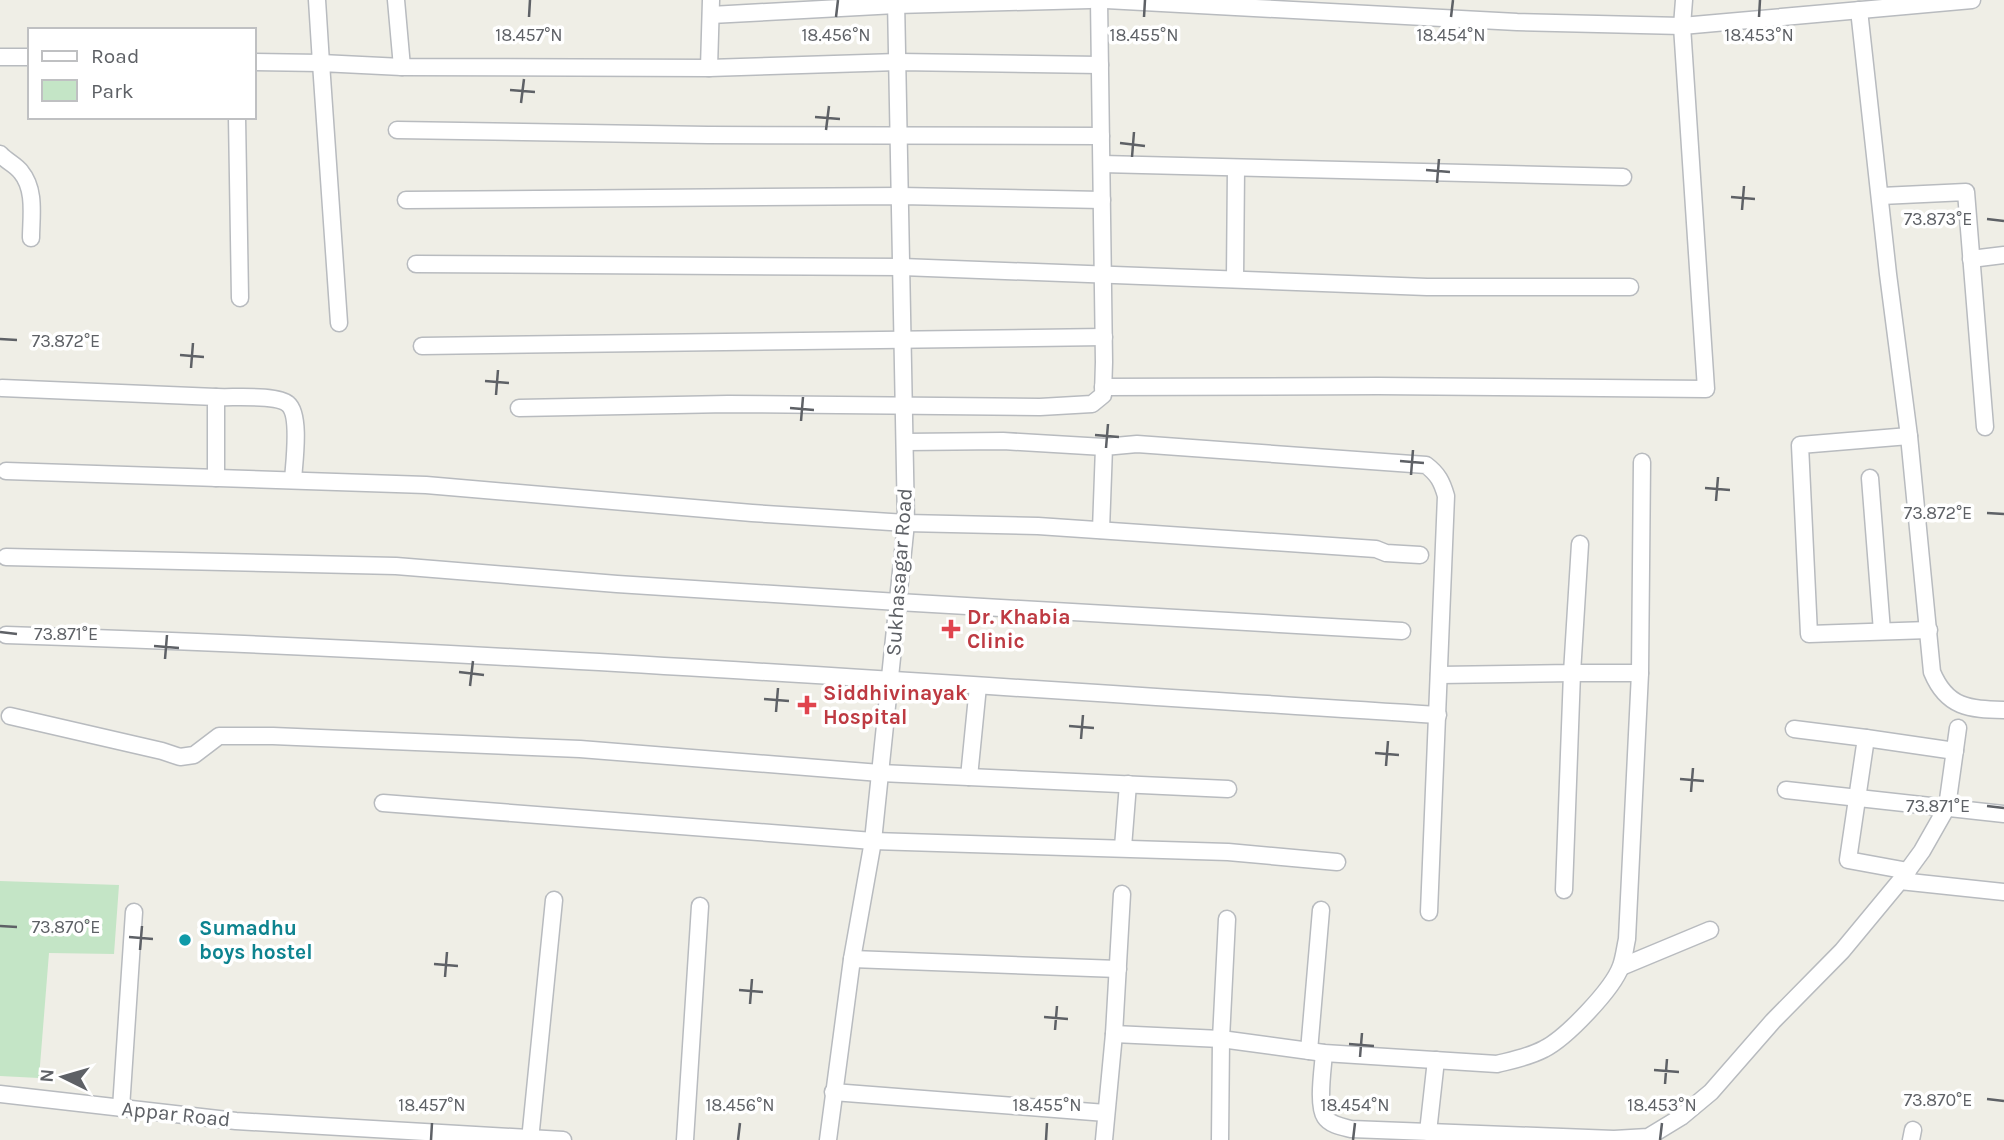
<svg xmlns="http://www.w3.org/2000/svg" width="2004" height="1140" viewBox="0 0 2004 1140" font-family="Karla,sans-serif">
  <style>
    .green { fill: #c4e5c6 }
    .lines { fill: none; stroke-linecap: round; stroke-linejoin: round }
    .street-casing { stroke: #b8bbbf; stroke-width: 19 }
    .street { stroke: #fff; stroke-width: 16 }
    .ticks { fill: none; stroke: #5e6166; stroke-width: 2.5 }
    .health-dot { fill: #e0444e; stroke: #fff; stroke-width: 2.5 }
    .culture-dot { fill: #0f9aa8; stroke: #fff; stroke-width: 2.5 }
    .labels { text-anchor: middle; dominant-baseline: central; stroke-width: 7; stroke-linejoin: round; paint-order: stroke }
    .street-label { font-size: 21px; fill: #5e6166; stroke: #fff }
    .health-label { font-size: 21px; font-weight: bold; fill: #be3a42; stroke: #fff; text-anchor: start }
    .culture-label { font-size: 21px; font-weight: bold; fill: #0d838f; stroke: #fff; text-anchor: start }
    .ticks-label { font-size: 18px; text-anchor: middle; fill: #5e6166; stroke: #fff; stroke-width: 7; stroke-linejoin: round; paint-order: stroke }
  </style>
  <rect width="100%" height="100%" fill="#efeee6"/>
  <path class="green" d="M0,881l119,4 -5,69 -65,-1 -10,125 -39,-2z"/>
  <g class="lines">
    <g class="street-casing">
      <g id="street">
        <path d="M396,0l6,67"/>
        <path d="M1106,0l411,22 165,4 290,-26"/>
        <path d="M1859,10l29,264 21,162 23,236c15,36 37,37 72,38"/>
        <path d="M711,15l185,-10 194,-5"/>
        <path d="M0,57h30"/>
        <path d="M254,62l67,1 -4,-63"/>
        <path d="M709,68l2,-68"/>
        <path d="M237,117l3,181"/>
        <path d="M397,130l311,5 393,1"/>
        <path d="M0,154c6,7 16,11 21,18 15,18 10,45 10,66"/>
        <path d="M1102,164l521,13"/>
        <path d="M1881,196l85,-4 19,235"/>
        <path d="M406,200l494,-4 202,4"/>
        <path d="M1971,259l33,-4"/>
        <path d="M416,264l486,3 525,20h203"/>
        <path d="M1235,279l1,-111"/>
        <path d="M339,323l-18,-260 81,4 307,1 189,-6 202,3"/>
        <path d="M422,346l682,-9"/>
        <path d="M1103,387l275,-1 328,3 -24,-363 2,-26"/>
        <path d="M2,388l214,9v81"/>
        <path d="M216,397c16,1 61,-3 72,7 13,11 6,59 5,76"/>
        <path d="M519,408l209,-4 312,3 52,-3 11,-9 1,-33 -5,-362"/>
        <path d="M1909,436l-109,9 9,189 120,-4"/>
        <path d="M905,442l98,-1 101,6"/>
        <path d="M6,471l420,14 326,28 154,10 132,3 338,23 10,4 34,2"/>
        <path d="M1870,478l12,153"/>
        <path d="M1101,530l3,-83 33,-3 289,21c12,9 16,17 20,31l-17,416"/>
        <path d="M6,557l390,9 221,18 281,18 504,29"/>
        <path d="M6,635c478,15 955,50 1432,80"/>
        <path d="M1439,675l133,-2 8,-129"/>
        <path d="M10,716l152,35 18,6 14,-2 25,-19h54l307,13 300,24 348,16"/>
        <path d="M1794,729l72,9 -18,122 60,11"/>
        <path d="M1866,738l89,13"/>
        <path d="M969,777l9,-91"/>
        <path d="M1786,790l218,24"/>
        <path d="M383,803l490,38 355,11 109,10"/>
        <path d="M1123,847l5,-63"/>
        <path d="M1903,877l19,-26 25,-44 11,-79"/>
        <path d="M1564,890l8,-217h68"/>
        <path d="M852,959l266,10"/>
        <path d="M1621,967l89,-37"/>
        <path d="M1114,1034l107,5 103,14 173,11c16,-4 32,-7 47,-15 22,-11 69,-60 77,-83 3,-8 4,-18 6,-27l13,-266 2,-211"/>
        <path d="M1309,1051l12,-141"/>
        <path d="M1324,1053c-1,15 -7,52 1,64 5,8 18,10 26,12l263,10 34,-2 33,-20 30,-25 62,-71 69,-70 58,-70 104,11"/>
        <path d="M833,1092l273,21"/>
        <path d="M0,1094l236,27 327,19"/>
        <path d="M121,1108l13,-196"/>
        <path d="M1428,1132l8,-72"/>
        <path d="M530,1140l24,-240"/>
        <path d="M685,1140l15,-234"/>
        <path d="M828,1140l24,-181 21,-118 33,-318 -10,-523"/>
        <path d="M1104,1140l10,-106 8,-140"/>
        <path d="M1220,1140l1,-101 6,-120"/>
        <path d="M1911,1140l2,-10"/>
      </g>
    </g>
    <use href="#street" class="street"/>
  </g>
  <path class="ticks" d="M529,17l1,-17M836,17l2,-17M1144,17l1,-17M1451,17l2,-17M1759,17l1,-17M510,90l25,2M521,103l3,-24M815,117l25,2M826,130l3,-24M1120,143l25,3M1132,157l2,-25M1426,170l24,2M1437,183l2,-24M1731,197l24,2M1742,210l2,-24M1987,219l17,2M0,339l17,1M180,355l24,2M191,368l2,-25M485,381l24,2M496,395l2,-25M790,408l24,2M801,421l2,-24M1095,435l24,2M1106,448l2,-24M1400,461l24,2M1411,475l2,-25M1705,488l25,2M1716,501l2,-24M1987,513l17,1M0,632l17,2M154,646l25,2M165,659l2,-24M459,672l25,3M470,686l3,-25M764,699l25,2M776,712l2,-24M1069,726l25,2M1081,739l2,-24M1375,753l24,2M1386,766l2,-25M1680,779l24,2M1691,792l2,-24M1987,806l17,2M0,926l17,1M129,937l24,2M140,950l2,-24M434,964l24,2M445,977l2,-25M739,990l24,2M750,1004l2,-25M1044,1017l24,2M1055,1030l2,-24M1349,1044l25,2M1360,1057l2,-24M1654,1070l25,2M1665,1084l2,-25M1987,1099l17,2M431,1140l1,-17M738,1140l2,-17M1046,1140l1,-17M1353,1140l2,-17M1660,1140l2,-17"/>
  <g class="health-dot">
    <path d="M947.5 618.5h7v7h7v7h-7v7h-7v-7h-7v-7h7z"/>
    <path d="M803.5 694.5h7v7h7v7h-7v7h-7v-7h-7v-7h7z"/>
  </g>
  <circle class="culture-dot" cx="185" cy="940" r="7"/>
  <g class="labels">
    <g class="street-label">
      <text transform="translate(899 572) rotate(-86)">Sukhasagar Road</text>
      <text transform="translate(176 1114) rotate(6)">Appar Road</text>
    </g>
    <g class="health-label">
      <text x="967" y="617">Dr. Khabia<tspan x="967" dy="24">Clinic</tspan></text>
      <text x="823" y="693">Siddhivinayak<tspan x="823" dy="24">Hospital</tspan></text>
    </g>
    <g class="culture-label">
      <text x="199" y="928">Sumadhu<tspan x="199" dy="24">boys hostel</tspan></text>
    </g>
  </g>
  <g class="ticks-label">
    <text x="529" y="41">18.457°N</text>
    <text x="836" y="41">18.456°N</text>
    <text x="1144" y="41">18.455°N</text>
    <text x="1451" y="41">18.454°N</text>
    <text x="1759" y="41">18.453°N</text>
    <text x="1938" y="225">73.873°E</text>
    <text x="66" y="347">73.872°E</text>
    <text x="1938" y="519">73.872°E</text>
    <text x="66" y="640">73.871°E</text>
    <text x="1938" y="812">73.871°E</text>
    <text x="66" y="933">73.870°E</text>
    <text x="1938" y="1106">73.870°E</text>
    <text x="432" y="1111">18.457°N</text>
    <text x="740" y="1111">18.456°N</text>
    <text x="1047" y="1111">18.455°N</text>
    <text x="1355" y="1111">18.454°N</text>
    <text x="1662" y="1111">18.453°N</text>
  </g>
  <rect x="28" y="28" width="228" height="91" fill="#ffffff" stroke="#bfc0c2" stroke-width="2"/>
  <rect x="42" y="51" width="35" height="10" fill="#ffffff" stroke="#bfc0c2" stroke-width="2"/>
  <text x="91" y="63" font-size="21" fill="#5e6166">Road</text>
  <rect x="42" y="80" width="35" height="21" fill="#c4e5c6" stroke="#bfc0c2" stroke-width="2"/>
  <text x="91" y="98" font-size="21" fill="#5e6166">Park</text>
  <g transform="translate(63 1077) rotate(275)" stroke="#ffffff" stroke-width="5" paint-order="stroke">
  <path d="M0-5L12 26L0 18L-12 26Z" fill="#5e6166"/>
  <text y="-10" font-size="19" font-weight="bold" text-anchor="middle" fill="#5e6166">N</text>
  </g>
</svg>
